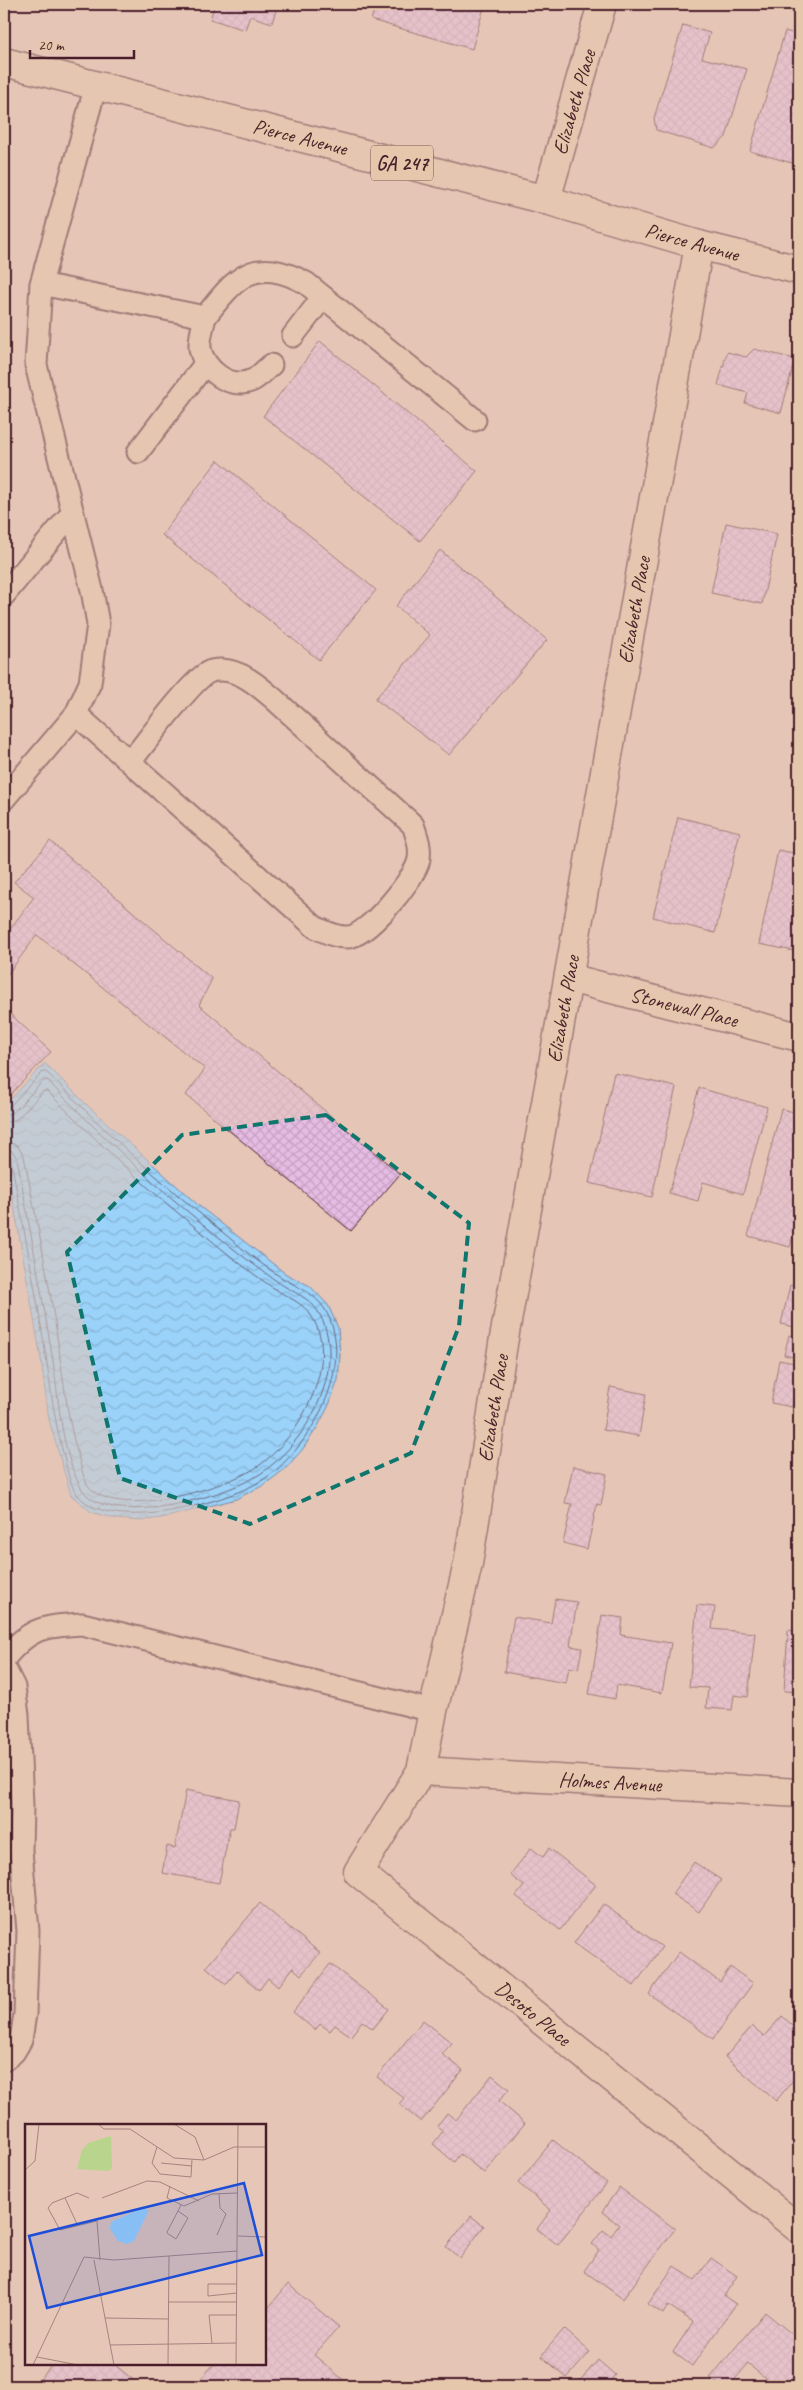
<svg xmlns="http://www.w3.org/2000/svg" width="803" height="2390" viewBox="0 0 803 2390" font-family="Caveat,sans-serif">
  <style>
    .water { fill: url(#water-waves); stroke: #7a8aa7 }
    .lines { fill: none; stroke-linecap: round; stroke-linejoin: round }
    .shore { stroke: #6a677d; stroke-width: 1 }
    .building { fill: url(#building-cross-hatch); stroke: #4a1f2b }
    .service-casing { stroke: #4a1f2b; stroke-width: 25 }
    .minor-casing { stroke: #4a1f2b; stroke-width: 31 }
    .primary-casing { stroke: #4a1f2b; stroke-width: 31 }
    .service { stroke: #e5c8ac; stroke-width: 21 }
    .minor { stroke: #e5c8ac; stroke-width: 28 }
    .primary { stroke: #e5c8ac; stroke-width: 28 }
    .marked { fill: none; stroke: #0f766e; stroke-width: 4; stroke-dasharray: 10 6; stroke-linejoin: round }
    .labels { text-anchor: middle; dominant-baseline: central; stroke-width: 4.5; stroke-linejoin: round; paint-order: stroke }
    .shield { fill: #e5c8ac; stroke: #785252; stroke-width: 1 }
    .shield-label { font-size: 20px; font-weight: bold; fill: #4a1f2b }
    .street-label { font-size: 21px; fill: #4a1f2b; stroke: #e5c8ac }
    .inset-road { fill: none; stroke: #a7837f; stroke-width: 1 }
    .view { fill: #1d4ed8; fill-opacity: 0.15; stroke: #1d4ed8; stroke-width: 2.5 }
    .inset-edge { fill: none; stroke: #4a1f2b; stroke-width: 2.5 }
  </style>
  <defs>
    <pattern id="water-waves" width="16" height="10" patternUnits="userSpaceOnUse" patternTransform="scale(1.25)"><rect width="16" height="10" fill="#9ad2f9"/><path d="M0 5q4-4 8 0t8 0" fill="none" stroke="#86b4d6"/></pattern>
    <pattern id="building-cross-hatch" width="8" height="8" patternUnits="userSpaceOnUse" patternTransform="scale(1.25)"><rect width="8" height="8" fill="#e5bce3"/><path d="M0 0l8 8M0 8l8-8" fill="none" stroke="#c6a1c3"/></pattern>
  </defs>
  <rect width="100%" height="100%" fill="#e5c6b7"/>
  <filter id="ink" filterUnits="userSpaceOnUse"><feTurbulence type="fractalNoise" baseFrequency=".02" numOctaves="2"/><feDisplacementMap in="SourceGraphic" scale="10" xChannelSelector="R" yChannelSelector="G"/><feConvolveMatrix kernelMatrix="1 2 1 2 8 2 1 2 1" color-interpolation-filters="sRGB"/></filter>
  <g filter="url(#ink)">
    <path class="water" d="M45,1063l41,41 113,102 87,68 24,12 18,19 10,23 2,27 -2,25 -9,25 -12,23 -15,22 -17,19 -21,16 -28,14 -69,18 -26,4 -25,-2 -25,-7 -20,-17 -22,-75 -8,-61 -37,-210v-43z"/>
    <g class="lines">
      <g class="shore">
        <path d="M4,1109l5,-2 34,-35h3c13,11 24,23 36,35 36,36 75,71 115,104 26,21 59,51 87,68 15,9 30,14 40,29 35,55 -14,143 -63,173 -37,22 -157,57 -186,10 -5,-8 -8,-21 -10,-31 -10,-35 -14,-68 -19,-104 -10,-65 -23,-131 -35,-196l-3,-4 -4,-1"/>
        <path d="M4,1115l10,-3 29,-31 4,-1c46,47 95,94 146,136 28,23 56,46 85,66 15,11 33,15 42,33 28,55 -13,127 -60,159 -33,22 -156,59 -180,12 -20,-39 -21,-89 -28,-131 -11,-66 -23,-132 -35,-197l-5,-7 -8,-2"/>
        <path d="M4,1123l13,-4 27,-28h3c45,45 92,91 142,131 28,23 56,47 86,67 13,9 28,13 37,28 30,48 -16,126 -58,152 -32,19 -142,54 -167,15 -4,-7 -6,-18 -8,-25 -10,-34 -14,-67 -19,-102 -9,-67 -23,-134 -36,-201l-7,-11 -13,-4"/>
      </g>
    </g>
    <g class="building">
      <path d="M215,4h63l-6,19 -22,-7 -5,14 -35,-11z"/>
      <path d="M376,4h109l-13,45 -101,-29z"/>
      <path d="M798,4h1v15l-5,-1z"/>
      <path d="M683,25l27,8 -8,25 45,11 -21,68 -12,11 -58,-18 -2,-12z"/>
      <path d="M785,31l14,4v130l-49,-14z"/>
      <path d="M320,341l157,130 -57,70 -157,-125z"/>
      <path d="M754,349l41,10 -14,54 -36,-10 3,-10 -30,-8 9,-33 19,5z"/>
      <path d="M218,460l158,130 -57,70 -157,-125z"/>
      <path d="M726,523l51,11 -15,70 -51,-11z"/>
      <path d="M440,550l107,90 -98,115 -74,-56 55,-64 -34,-29z"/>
      <path d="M678,817l62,15 -25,101 -62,-16z"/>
      <path d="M50,841l162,138 -13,26 201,169 -49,57 -165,-136 19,-26 -168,-134 -33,44v-42l30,-40 -20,-15z"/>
      <path d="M778,850l21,4v98l-40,-8z"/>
      <path d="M4,1008l47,44 -47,49z"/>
      <path d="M614,1073l62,14 -24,110 -63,-14z"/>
      <path d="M699,1088l68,19 -24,87 -40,-12 -5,19 -29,-8z"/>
      <path d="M781,1109l18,4v108h-2l-7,26 -42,-11z"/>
      <path d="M790,1285l9,2v41l-18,-4z"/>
      <path d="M789,1335l10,3v20l-15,-3z"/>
      <path d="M779,1360l20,4 -7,43 -21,-4z"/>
      <path d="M610,1387l36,7 -7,42 -36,-6z"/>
      <path d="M4,1425l5,27 -5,1z"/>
      <path d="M573,1466l34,8 -6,31 -4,-1 -10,45 -24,-6 9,-39 -7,-1z"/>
      <path d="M555,1599l22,3 -7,44 12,2 -4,21 -9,-2 -3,16 -62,-11 10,-55 37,6z"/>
      <path d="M697,1605l18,2 -3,22 43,4 -7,64 -14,-2 -2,15 -26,-2 2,-20 -19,-1z"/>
      <path d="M602,1615l21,3 -2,17 50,8 -9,50 -45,-8 -2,14 -26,-5z"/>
      <path d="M788,1630l11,1v61l-15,-1z"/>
      <path d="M186,1790l53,10 -5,28h-4l-11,55 -57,-10 5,-27 8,2z"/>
      <path d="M531,1848l12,9 6,-9 47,37 -36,45 -44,-34 8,-10 -14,-11z"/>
      <path d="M694,1862l27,18 -22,32 -27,-18z"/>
      <path d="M260,1903l60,50 -19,22 -8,-7 -15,19 -10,-9 -9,12 -22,-19 -11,13 -20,-17z"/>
      <path d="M603,1904l59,43 -28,39 -60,-43z"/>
      <path d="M679,1952l41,30 10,-15 23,16 -40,56 -64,-45z"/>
      <path d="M330,1964l59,45 -16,20 -11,-8 -11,15 -16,-11 -5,6 -10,-7 -5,6 -22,-18z"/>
      <path d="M782,2016l17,15v42l-23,28 -51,-44 27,-31 12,10z"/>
      <path d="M423,2020l29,23 -10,11 21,16 -42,52 -22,-18 5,-6 -27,-21z"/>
      <path d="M492,2075l17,14 -10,12 26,22 -41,50 -24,-19 -6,8 -21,-18 10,-13 -6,-5 10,-13 9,7z"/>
      <path d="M553,2140l54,43 -49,62 -21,-16 14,-19 -33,-27z"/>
      <path d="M619,2187l56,42 -52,70 -39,-28 15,-21 -7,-6 11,-14 8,6 8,-11 -17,-13z"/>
      <path d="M471,2216l13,10 -24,32 -14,-11z"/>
      <path d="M711,2258l26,18 -13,20 12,8 -44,62 -19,-14 20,-30 -25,-17 -5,9 -15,-10 26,-38 21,14z"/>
      <path d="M288,2284l51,43 -25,28 32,27 -4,4h-143l-3,-2 18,-20h51v-52z"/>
      <path d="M765,2312l34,28v31l-12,15h-12l-27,-22 -19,22h-8l-11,-8z"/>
      <path d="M564,2329l26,23 -23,26 -26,-22z"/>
      <path d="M598,2360l17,15 -9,11h-31z"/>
      <path d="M53,2364h61l22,18 -4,4h-98z"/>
    </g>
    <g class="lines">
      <g class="service-casing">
        <g id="service">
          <path d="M41,284l164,33c31,-40 49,-62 101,-34l169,137"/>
          <path d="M205,317c-2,9 -6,22 -5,31 3,21 30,43 53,32 6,-3 12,-10 18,-15"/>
          <path d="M293,336l30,-39"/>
          <path d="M138,452l67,-88"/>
          <path d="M4,595l68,-82"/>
          <path d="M76,714l239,213c11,5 22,11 33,10 20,-1 64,-56 70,-74 4,-13 -1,-27 -5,-38l-139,-126c-14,-12 -33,-29 -53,-29 -3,0 -9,0 -12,2 -17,7 -64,72 -79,90"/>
          <path d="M4,799l72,-85 14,-31 8,-59 -6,-34 -56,-225 5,-81 55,-199"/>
          <path d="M4,1659c25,-31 39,-33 78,-35l351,87"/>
          <path d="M4,1667l10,20 4,28 4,90 -1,46 7,80 -3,83 -4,26 -7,12 -10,8"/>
        </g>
      </g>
      <g class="minor-casing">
        <g id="minor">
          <path d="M546,200l56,-196"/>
          <path d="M699,245l-196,1099 -35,220 -35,147 -12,60 -63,101 441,357"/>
          <path d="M569,978l230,59"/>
          <path d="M421,1771l378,22"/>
        </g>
      </g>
      <g class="primary-casing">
        <path id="primary" d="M4,62l542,138 153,45 100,25"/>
      </g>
      <use href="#service" class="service"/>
      <use href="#minor" class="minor"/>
      <use href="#primary" class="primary"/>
    </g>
  </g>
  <path d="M0 0H803V2390H0ZM326,1115l143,108 -10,103 -48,127 -161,71 -130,-46 -53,-226 115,-117z" fill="#e5c6b7" fill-opacity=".55" fill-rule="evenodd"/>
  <path class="marked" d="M326,1115l143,108 -10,103 -48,127 -161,71 -130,-46 -53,-226 115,-117z"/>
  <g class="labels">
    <rect class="shield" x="371" y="145.5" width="62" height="35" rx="4"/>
    <g class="shield-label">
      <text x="402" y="163">GA 247</text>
    </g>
    <g class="street-label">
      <text transform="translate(574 102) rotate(-74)">Elizabeth Place</text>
      <text transform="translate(300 137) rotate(14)">Pierce Avenue</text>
      <text transform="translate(692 242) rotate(15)">Pierce Avenue</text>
      <text transform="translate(634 610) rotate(-80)">Elizabeth Place</text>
      <text transform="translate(684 1007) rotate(14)">Stonewall Place</text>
      <text transform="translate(563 1009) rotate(-80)">Elizabeth Place</text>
      <text transform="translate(493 1408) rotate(-81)">Elizabeth Place</text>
      <text transform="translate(610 1782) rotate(3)">Holmes Avenue</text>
      <text transform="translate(533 2013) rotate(39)">Desoto Place</text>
    </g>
  </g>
  <g transform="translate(25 2124)">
    <rect width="241" height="241" fill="#e5c6b7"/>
    <path d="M86,12l1,32 -3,3 -32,-2 5,-19 6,-7z" fill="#b9d58d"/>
    <path d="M117,84l7,2 -15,31 -7,3 -9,-3 -8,-12 1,-7z" fill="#9ad2f9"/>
    <path class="inset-road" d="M73,0l6,5h26l44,29 30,2M149,0l21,13 9,23 30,-13h33M132,23l-5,16 8,11 31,3 1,-18M136,39l31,3M0,46l10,-9 4,-37M145,62l-3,12 17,8 28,-12 26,-1M40,74l13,28M64,74l-12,-5 -25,10 -4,5 12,22 37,-9 3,39M77,74l45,-17 13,1 39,19M153,87l10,7 -12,21 -9,-6v-1l11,-21 3,-6M192,111l9,-21 -6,-6 -1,-15M213,112l29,1M69,136l20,105M212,160h-29v12l29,-3M143,178h69M80,194l63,1M187,219l-3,-28h28M85,221l126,-2M12,233l41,8M8,241l51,-108 30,3 123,-9M143,241l1,-109M211,241l2,-241"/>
    <path class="view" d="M219,59l18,72 -215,53 -18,-72z"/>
    <rect width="241" height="241" class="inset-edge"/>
  </g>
  <rect width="803" height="2390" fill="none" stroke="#e5c8ac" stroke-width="20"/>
  <rect x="10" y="10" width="783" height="2370" fill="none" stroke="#4a1f2b" stroke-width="2" filter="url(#ink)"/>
  <path d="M30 50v8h104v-8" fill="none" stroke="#4a1f2b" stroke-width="2.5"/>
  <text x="38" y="50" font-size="15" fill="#4a1f2b" stroke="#e5c8ac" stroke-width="4" paint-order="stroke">20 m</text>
</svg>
